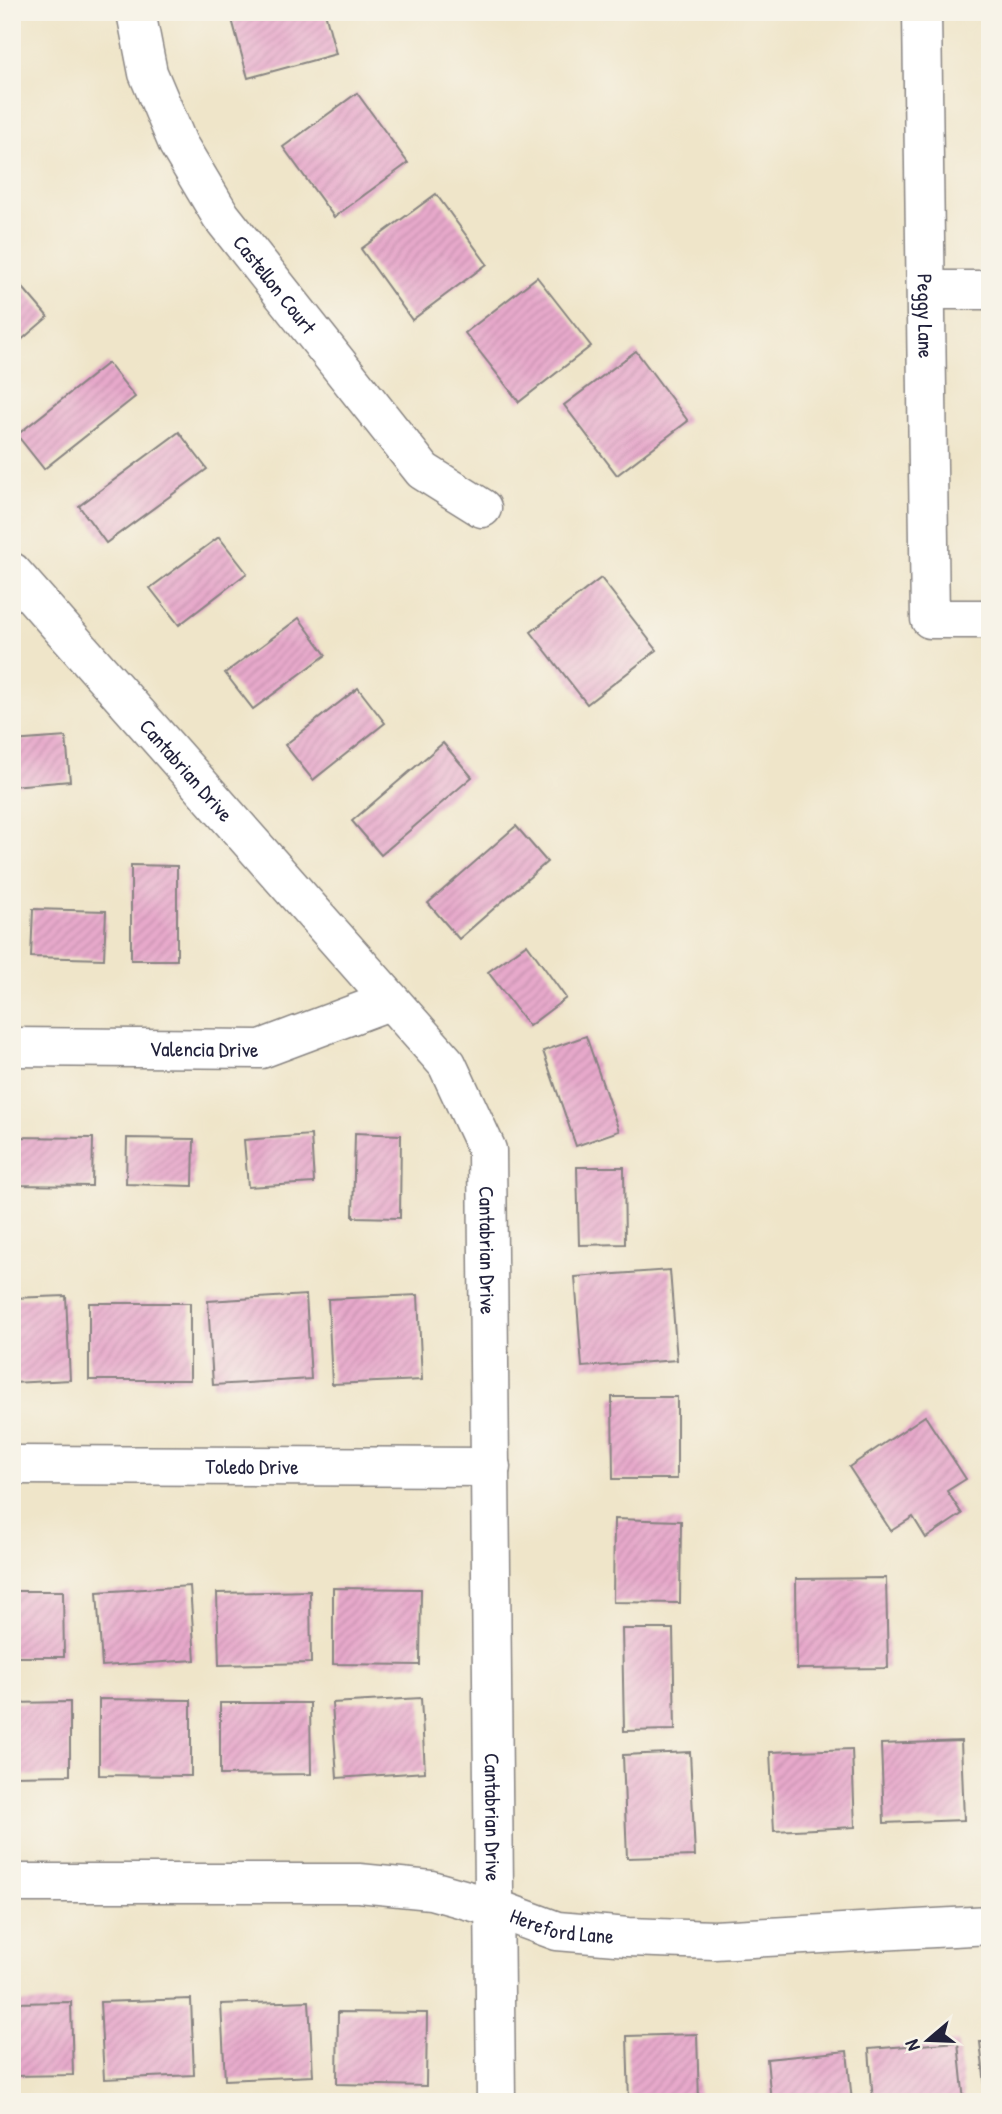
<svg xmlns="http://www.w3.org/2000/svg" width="1002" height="2114" viewBox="0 0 1002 2114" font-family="'Patrick Hand',sans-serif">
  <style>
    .building { fill: url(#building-hatch) }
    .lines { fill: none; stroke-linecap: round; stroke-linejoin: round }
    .minor-casing { stroke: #888482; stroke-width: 41 }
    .minor { stroke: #fff; stroke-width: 38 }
    .labels { text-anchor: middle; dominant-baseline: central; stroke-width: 6; stroke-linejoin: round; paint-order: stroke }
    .street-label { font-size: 21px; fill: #22223b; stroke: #f7f3e8 }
  </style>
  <defs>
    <pattern id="building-hatch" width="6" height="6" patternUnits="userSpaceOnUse" patternTransform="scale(1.75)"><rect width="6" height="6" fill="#e7a9cb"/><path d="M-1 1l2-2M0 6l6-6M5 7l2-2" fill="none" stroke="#c691af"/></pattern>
  </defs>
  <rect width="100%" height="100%" fill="#f7f3e8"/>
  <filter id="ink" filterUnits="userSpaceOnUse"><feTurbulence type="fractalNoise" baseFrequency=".0143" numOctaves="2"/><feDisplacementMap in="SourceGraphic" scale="14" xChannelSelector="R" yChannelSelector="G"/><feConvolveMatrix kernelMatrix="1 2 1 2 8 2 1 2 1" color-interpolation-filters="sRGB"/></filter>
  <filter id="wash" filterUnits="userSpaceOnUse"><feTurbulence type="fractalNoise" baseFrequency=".00686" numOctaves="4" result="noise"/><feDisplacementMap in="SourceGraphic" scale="28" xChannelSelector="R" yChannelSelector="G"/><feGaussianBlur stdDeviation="1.57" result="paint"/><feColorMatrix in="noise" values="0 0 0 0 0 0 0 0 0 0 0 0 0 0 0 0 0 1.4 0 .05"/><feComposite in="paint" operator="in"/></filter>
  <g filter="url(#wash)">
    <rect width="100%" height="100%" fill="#efe5c9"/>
    <g id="blocks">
      <g class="building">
        <path d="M230,12h95l11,42 -88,24z"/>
        <path d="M357,93l51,70 -74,54 -51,-70z"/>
        <path d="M436,194l51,70 -75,56 -51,-71z"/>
        <path d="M537,277l54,69 -72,56 -54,-69z"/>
        <path d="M18,282l30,35 -36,31v-61z"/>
        <path d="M636,351l52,70 -71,54 -53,-70z"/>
        <path d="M108,363l27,34 -91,72 -27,-34z"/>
        <path d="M179,432l28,37 -101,74 -27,-37z"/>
        <path d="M219,537l28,36 -68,52 -29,-37z"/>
        <path d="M601,578l56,72 -70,54 -56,-72z"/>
        <path d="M299,618l27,37 -73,54 -28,-36z"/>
        <path d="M358,688l27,35 -72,57 -28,-35z"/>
        <path d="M66,737l4,44 -58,5v-45z"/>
        <path d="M443,743l29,34 -91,78 -29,-34z"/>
        <path d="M516,826l31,36 -88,77 -31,-36z"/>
        <path d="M131,865l46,1v94h-46z"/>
        <path d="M33,909l73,2 -2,48 -73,-2z"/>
        <path d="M527,944l39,54 -37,28 -41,-54z"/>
        <path d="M586,1036l33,95 -43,15 -33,-95z"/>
        <path d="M355,1133l46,2 -1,83 -47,-1z"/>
        <path d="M311,1135l3,48 -66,4 -4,-47z"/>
        <path d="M12,1137l81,1 -1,48 -80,-1z"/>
        <path d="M127,1138l67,1 -1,47 -67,-2z"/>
        <path d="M577,1167h47l1,77 -46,1z"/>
        <path d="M670,1270l7,90 -95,7 -7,-90z"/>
        <path d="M306,1295l5,84 -98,6 -5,-84z"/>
        <path d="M418,1295l4,85 -90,4 -4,-85z"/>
        <path d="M66,1296l4,84 -58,3v-85z"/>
        <rect x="89" y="1303" width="101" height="77"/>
        <path d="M612,1397h65v82h-64z"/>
        <path d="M925,1416l41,63 -19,12 15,23 -36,24 -13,-21 -22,14 -42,-64z"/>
        <path d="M614,1519l67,2 -1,82 -67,-1z"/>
        <path d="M886,1578l2,90 -91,1 -1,-90z"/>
        <path d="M190,1586l5,74 -93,6 -5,-74z"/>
        <path d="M333,1588l88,1 -1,76 -87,-1z"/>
        <path d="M12,1591h51l1,66h-52z"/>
        <path d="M310,1591l1,72 -92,2 -2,-72z"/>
        <path d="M622,1629h51l2,101 -51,1z"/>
        <path d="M421,1698l4,74 -88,6 -5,-75z"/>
        <path d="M99,1699l92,1v76l-92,-1z"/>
        <path d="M70,1702v73l-58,1v-73z"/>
        <path d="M220,1703h90l1,71 -91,1z"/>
        <path d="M961,1741l3,79 -80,3 -3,-79z"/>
        <path d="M852,1749l3,78 -81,4 -4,-79z"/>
        <path d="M690,1752l5,104 -68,2 -4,-103z"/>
        <path d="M191,1999l3,76 -90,4 -4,-77z"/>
        <path d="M309,2001l4,75 -88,4 -4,-76z"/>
        <path d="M71,2002l2,73 -61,1v-73z"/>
        <path d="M338,2012l89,1 -1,73 -89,-2z"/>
        <path d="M697,2034l2,68h-70l-2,-66z"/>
        <path d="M958,2042l6,60h-91l-4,-53z"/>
        <path d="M980,2042h10v60h-3z"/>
        <path d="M847,2051l5,51h-81l-4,-43z"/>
      </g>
    </g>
  </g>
  <g filter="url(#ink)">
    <use href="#blocks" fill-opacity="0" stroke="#888482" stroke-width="2"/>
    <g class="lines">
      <g class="minor-casing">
        <g id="minor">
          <path id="s1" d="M136,12l12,61 30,71 43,72 202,255 59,37"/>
          <path id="s2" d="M922,12l8,607h60"/>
          <path d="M927,290h63"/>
          <path id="s3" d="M12,572l435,492 40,86 9,952"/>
          <path id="s4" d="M12,1047l249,2 128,-48"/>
          <path id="s5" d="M12,1465l479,2"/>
          <path id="s6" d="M12,1883h347l72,7 61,17 65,24 71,6 86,3 276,-15"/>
        </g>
      </g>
      <use href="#minor" class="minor"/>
    </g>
  </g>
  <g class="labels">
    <g class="street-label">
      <text stroke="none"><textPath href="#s1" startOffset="310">Castellon Court</textPath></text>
      <text stroke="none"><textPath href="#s2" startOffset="304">Peggy Lane</textPath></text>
      <text stroke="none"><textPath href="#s3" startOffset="264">Cantabrian Drive</textPath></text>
      <text stroke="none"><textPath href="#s4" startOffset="192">Valencia Drive</textPath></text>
      <text stroke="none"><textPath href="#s3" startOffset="852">Cantabrian Drive</textPath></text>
      <text stroke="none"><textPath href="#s5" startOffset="240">Toledo Drive</textPath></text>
      <text stroke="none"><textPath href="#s3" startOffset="1419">Cantabrian Drive</textPath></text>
      <text stroke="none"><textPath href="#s6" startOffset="556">Hereford Lane</textPath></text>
    </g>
  </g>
  <rect width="1002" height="2114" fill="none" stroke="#f7f3e8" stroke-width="42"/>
  <g transform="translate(928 2040) rotate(251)" stroke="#f7f3e8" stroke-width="5" paint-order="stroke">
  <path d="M0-5L12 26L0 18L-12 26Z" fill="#22223b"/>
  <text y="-10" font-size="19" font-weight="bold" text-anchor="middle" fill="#22223b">N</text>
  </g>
</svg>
